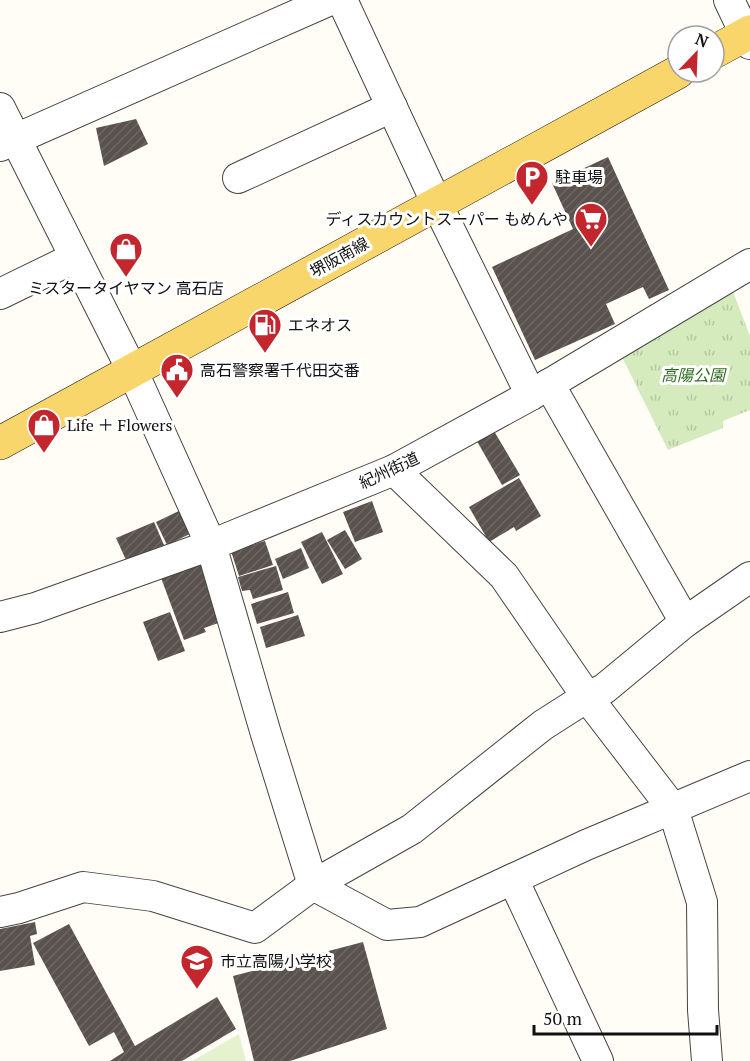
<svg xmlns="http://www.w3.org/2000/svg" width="750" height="1061" viewBox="0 0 750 1061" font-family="'PT Serif','Noto Sans JP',serif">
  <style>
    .park { fill: url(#park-tufts) }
    .pitch { fill: #e6f2cf }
    .building { fill: url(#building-hatch) }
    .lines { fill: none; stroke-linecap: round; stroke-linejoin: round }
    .minor-casing { stroke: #444; stroke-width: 32 }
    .major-casing { stroke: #222; stroke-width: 34 }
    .minor { stroke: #fff; stroke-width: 30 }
    .major { stroke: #f9d66b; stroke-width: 33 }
    .labels { text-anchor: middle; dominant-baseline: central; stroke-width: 6; stroke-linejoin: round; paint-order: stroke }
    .poi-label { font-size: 16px; fill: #111; stroke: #fff; text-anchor: start }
    .street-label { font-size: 16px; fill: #111; stroke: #fff }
    .park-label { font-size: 16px; font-style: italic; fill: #2f6b1f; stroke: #fff }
  </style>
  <defs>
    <pattern id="park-tufts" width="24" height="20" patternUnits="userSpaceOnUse" patternTransform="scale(1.5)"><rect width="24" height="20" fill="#d5ebbd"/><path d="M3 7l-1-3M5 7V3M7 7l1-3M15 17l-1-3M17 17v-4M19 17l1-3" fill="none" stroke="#b6c8a1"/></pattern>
    <pattern id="building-hatch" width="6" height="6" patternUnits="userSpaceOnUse" patternTransform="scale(1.5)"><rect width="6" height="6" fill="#5a524d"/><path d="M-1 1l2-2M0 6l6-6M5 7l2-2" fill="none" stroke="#6d6662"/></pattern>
  </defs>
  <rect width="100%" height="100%" fill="#fffdf5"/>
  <path class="park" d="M732,289l18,47v74l-27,11v7l-55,22 -48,-97z"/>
  <path class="pitch" d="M239,1034l7,27h-54z"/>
  <g class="building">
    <path d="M136,119l12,25 -44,22 -8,-38z"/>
    <path d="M608,157l61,133 -20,9 -6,-12 -37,17 9,20 -80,36 -43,-93 81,-38 -21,-46z"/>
    <path d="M491,426l29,49 -18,10 -28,-49z"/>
    <path d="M519,478l22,38 -25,15 -2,-4 -25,15 -20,-35z"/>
    <path d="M372,501l11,31 -28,10 -12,-30z"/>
    <path d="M183,509l11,23 -27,13 -11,-23z"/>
    <path d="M154,522l10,23 -38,15 -10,-22z"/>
    <path d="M345,530l17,29 -17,10 -18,-29z"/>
    <path d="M322,532l21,42 -21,10 -21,-42z"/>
    <path d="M265,541l8,24 -34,11 -8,-25z"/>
    <path d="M301,548l8,20 -26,11 -8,-20z"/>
    <path d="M201,560l26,60 -23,8 2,4 -22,8 -24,-65z"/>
    <path d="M276,566l7,24 -30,9 -3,-9 -8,1 -4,-14z"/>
    <path d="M288,592l6,21 -37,11 -6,-20z"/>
    <path d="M170,612l15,39 -27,10 -15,-39z"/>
    <path d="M298,615l7,21 -39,12 -6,-21z"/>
    <path d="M35,922l2,12 -7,2 5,29 -35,6v-42z"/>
    <path d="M69,924l66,122 82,-49 19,32 -54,32h-72l14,-9 -10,-20 -25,14 -56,-103z"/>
    <path d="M363,942l24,87 -97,32h-36l-21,-85z"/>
  </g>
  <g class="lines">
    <g class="minor-casing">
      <g id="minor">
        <path d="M342,0l95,204 94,191"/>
        <path d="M729,0l21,44"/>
        <path d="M0,108l132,262 79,175 55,189 47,151 74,40 33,-3 166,-77 164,-69"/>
        <path d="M0,146l330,-146"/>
        <path d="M238,178l154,-71"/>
        <path d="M0,294l74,-36"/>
        <path d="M549,384l136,238"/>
        <path d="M394,470l110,106 83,121 86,112 29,93 1,108 4,51"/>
        <path d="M0,617l35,-9 176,-63 183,-75 137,-75 219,-131"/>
        <path d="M513,879l85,182"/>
        <path d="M0,912l19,-4 64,-21 70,9 102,32 58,-43 99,-56 131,-104 44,-28 17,-8 81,-67 65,-45"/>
      </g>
    </g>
    <g class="major-casing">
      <g id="major">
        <path d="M714,52l36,-20"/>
        <path d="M0,443l678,-371"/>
      </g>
    </g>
    <use href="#minor" class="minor"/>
    <use href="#major" class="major"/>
  </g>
  <defs>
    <g id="parking-pin" transform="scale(1.725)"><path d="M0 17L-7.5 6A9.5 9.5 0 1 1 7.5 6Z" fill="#c4262e" stroke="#fff"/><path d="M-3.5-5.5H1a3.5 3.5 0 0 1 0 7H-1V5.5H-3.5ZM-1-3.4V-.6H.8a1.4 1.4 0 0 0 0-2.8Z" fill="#fff"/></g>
    <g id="supermarket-pin" transform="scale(1.725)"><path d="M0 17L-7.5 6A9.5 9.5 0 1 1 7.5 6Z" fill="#c4262e" stroke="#fff"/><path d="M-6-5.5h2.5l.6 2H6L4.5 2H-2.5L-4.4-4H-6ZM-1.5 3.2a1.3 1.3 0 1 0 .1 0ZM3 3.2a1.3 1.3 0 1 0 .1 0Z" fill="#fff"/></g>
    <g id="shop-pin" transform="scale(1.725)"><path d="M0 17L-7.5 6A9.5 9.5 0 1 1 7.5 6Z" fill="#c4262e" stroke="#fff"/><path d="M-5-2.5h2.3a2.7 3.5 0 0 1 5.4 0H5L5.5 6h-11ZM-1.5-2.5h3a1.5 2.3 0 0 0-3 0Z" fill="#fff"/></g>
    <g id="fuel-pin" transform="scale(1.725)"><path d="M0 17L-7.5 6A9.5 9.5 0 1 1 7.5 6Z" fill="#c4262e" stroke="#fff"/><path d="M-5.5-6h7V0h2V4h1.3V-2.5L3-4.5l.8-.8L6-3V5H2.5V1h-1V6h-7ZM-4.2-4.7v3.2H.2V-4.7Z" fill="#fff"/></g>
    <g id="civic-pin" transform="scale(1.725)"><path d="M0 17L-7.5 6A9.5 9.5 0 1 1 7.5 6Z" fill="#c4262e" stroke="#fff"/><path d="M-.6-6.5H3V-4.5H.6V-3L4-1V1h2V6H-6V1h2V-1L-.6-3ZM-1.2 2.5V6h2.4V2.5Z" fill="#fff"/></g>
    <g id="school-pin" transform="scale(1.725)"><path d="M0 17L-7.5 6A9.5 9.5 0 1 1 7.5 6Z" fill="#c4262e" stroke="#fff"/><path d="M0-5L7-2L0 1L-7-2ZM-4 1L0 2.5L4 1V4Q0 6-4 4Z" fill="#fff"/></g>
  </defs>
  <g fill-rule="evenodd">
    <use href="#parking-pin" x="532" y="177"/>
    <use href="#supermarket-pin" x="591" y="219"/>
    <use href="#shop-pin" x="126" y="249"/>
    <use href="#fuel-pin" x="265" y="325"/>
    <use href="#civic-pin" x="177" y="370"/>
    <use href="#shop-pin" x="44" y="425"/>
    <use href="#school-pin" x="197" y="961"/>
  </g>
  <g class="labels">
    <g class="poi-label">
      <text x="555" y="177">駐車場</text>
      <text x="568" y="219" text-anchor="end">ディスカウントスーパー もめんや</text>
      <text x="126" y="288" text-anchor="middle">ミスタータイヤマン 高石店</text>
      <text x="288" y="325">エネオス</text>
      <text x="200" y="370">高石警察署千代田交番</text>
      <text x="67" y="425">Life ＋ Flowers</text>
      <text x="220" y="961">市立高陽小学校</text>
    </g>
    <g class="street-label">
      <text transform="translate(339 257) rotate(-29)">堺阪南線</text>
      <text transform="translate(389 470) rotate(-25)">紀州街道</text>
    </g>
    <g class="park-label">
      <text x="693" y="375">高陽公園</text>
    </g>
  </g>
  <g transform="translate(696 54) rotate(23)"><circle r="28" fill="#ffffff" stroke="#a0a0a0" stroke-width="1.5"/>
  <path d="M0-4.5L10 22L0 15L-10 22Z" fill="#c4262e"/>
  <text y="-9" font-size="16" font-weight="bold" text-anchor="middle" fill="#111111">N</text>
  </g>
  <path d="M534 1025v9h183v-9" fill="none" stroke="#111111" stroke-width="3"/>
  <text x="543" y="1025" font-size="18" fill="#111111" stroke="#ffffff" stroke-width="4.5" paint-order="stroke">50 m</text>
</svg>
